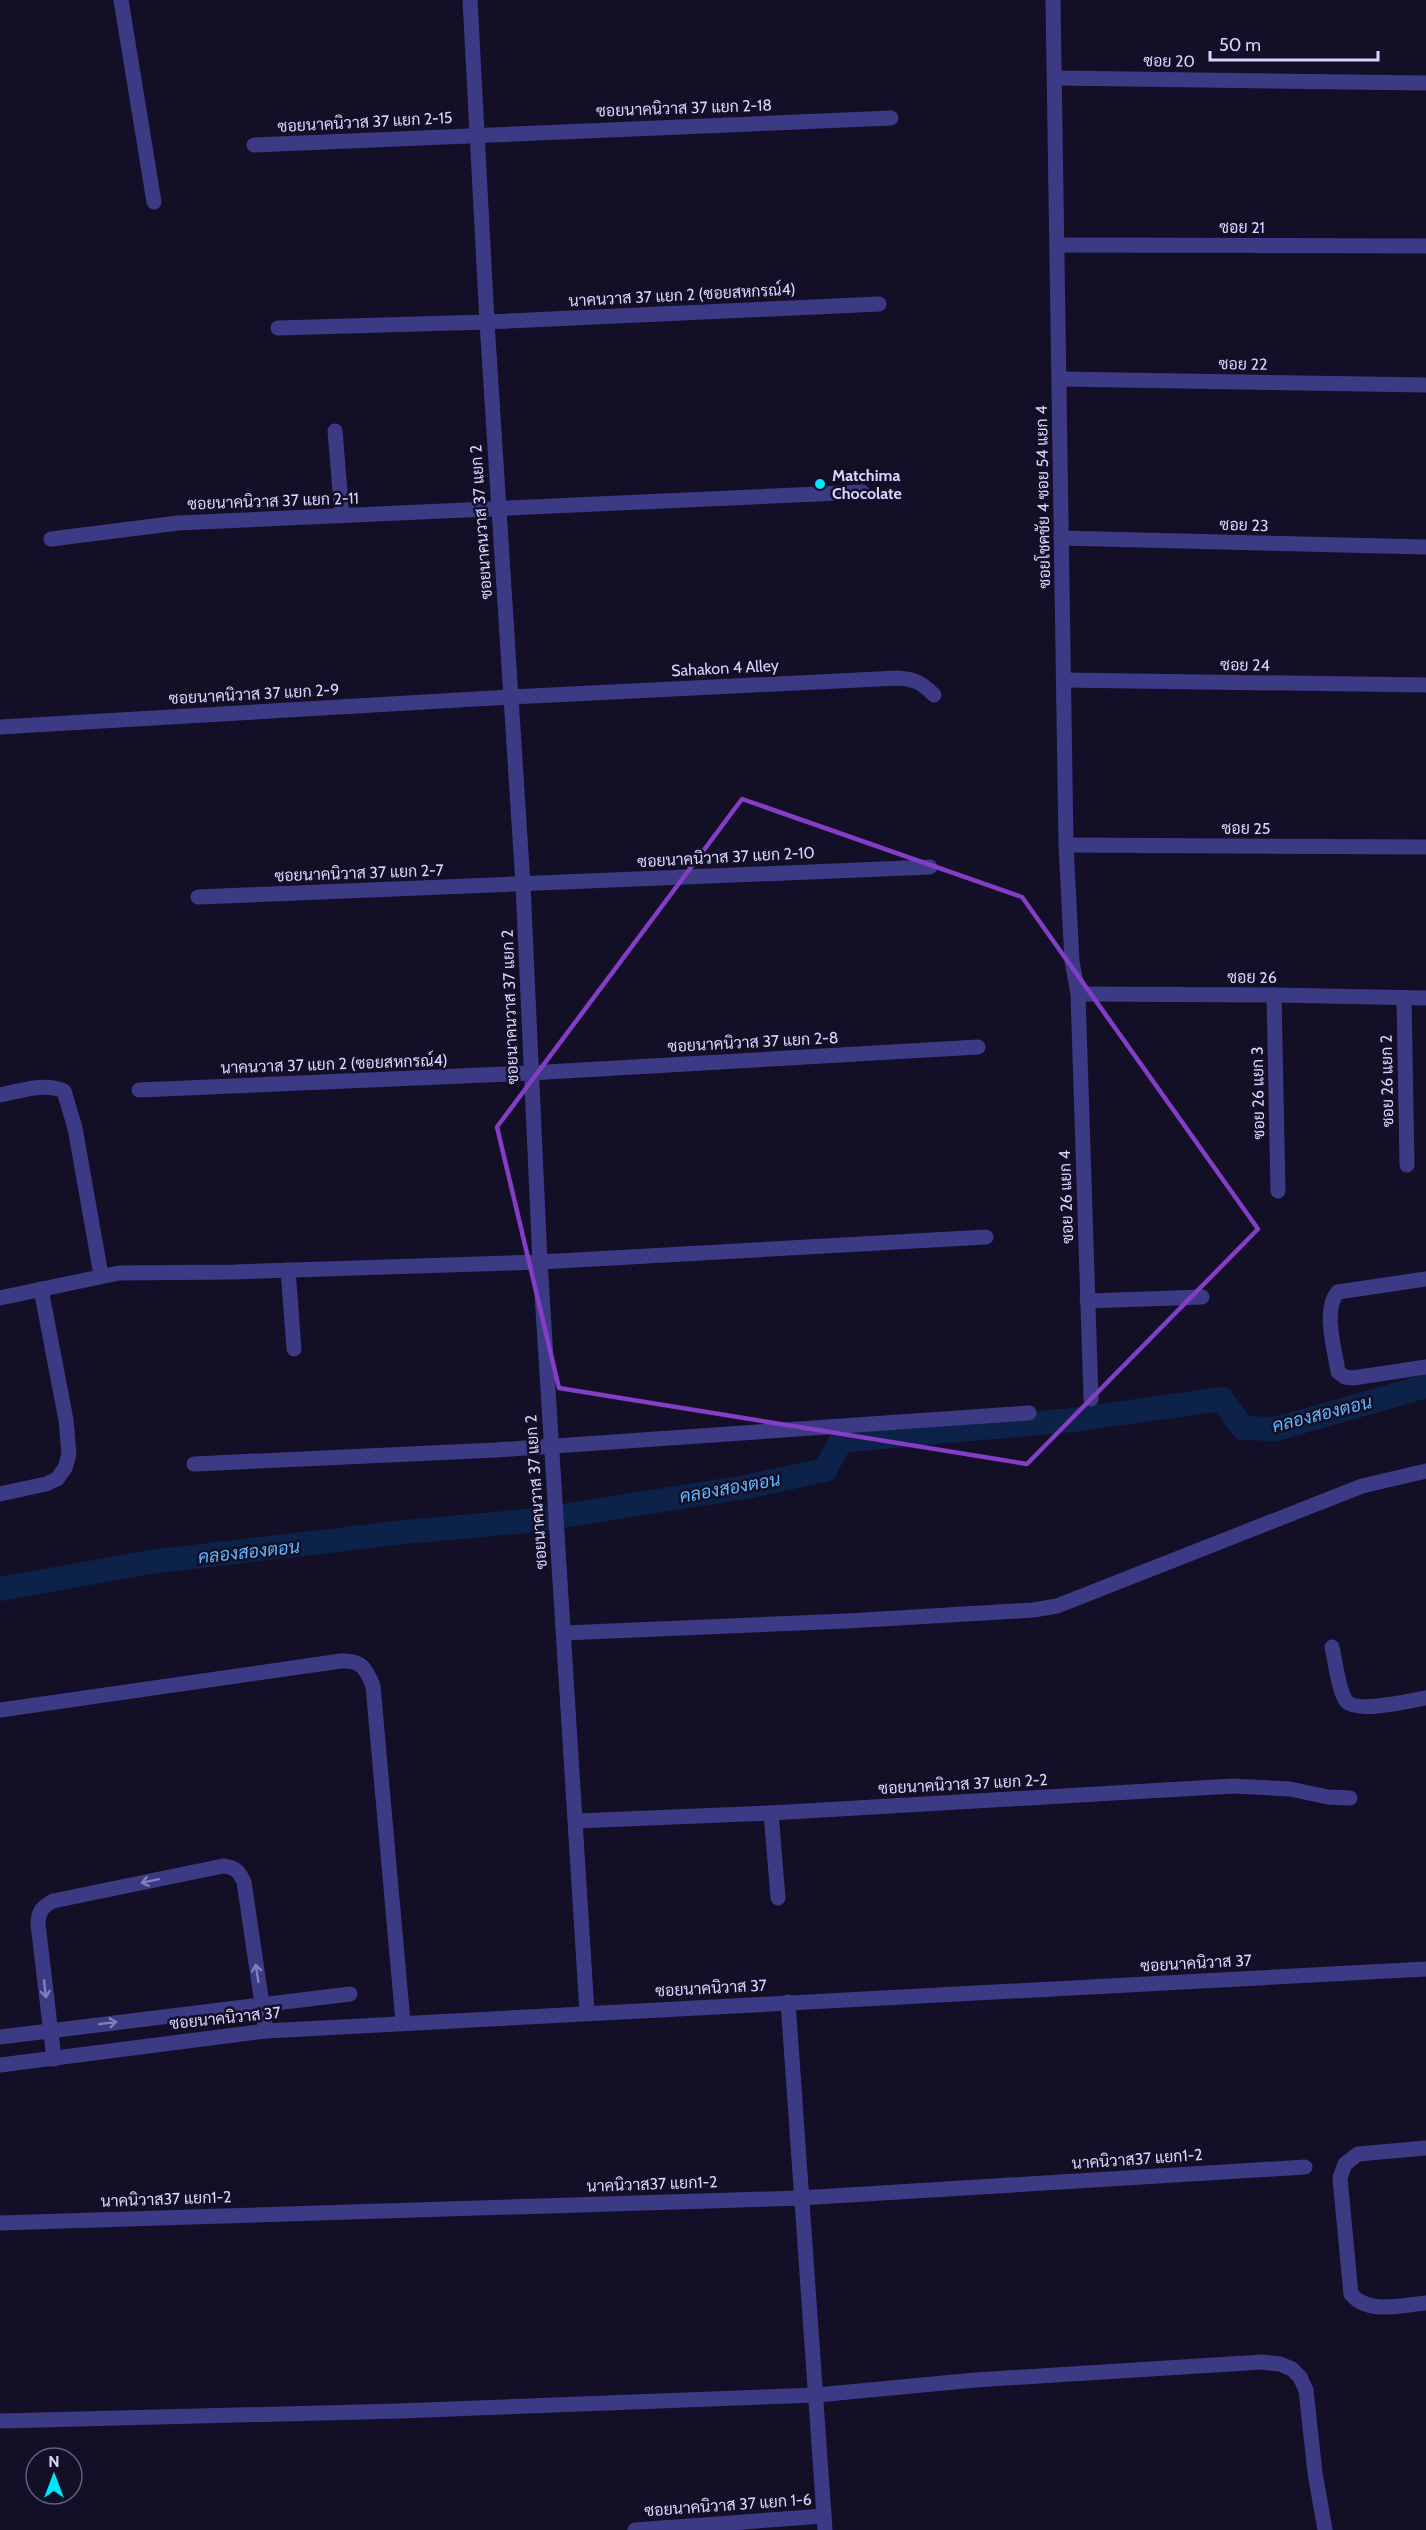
<svg xmlns="http://www.w3.org/2000/svg" width="1426" height="2530" viewBox="0 0 1426 2530" font-family="Cabin,Sarabun,sans-serif">
  <style>
    .lines { fill: none; stroke-linecap: round; stroke-linejoin: round }
    .canal { stroke: #0c2248; stroke-width: 24 }
    .minor { stroke: #3d3a85; stroke-width: 15 }
    .oneway { stroke: #837fbc }
    .marked { fill: none; stroke: #843dc5; stroke-width: 4.5; stroke-linejoin: round }
    .poi-dot { fill: #00e5ff; stroke: #130f26; stroke-width: 2 }
    .labels { text-anchor: middle; dominant-baseline: central; stroke-width: 5; stroke-linejoin: round; paint-order: stroke }
    .street-label { font-size: 16px; fill: #d9d4ff; stroke: #130f26 }
    .poi-label { font-size: 16px; font-weight: bold; fill: #d9d4ff; stroke: #130f26; text-anchor: start }
    .water-label { font-size: 18px; font-style: italic; fill: #62b6ff; stroke: #130f26 }
  </style>
  <rect width="100%" height="100%" fill="#130f26"/>
  <g class="lines">
    <path class="canal" d="M0,1589l150,-27 255,-30 132,-12 208,-33 80,-17 16,-29 8,-1 224,-20 149,-21 21,29 33,1 150,-43"/>
    <g class="minor">
      <path d="M121,0l33,202"/>
      <path d="M470,0l17,322 36,563 17,377 47,750"/>
      <path d="M1053,0l13,845 6,116 6,33 13,405"/>
      <path d="M1056,78l370,5"/>
      <path d="M254,145l637,-27"/>
      <path d="M1058,245l368,1"/>
      <path d="M278,328l209,-6 392,-18"/>
      <path d="M1060,379l366,6"/>
      <path d="M335,431l7,85"/>
      <path d="M1061,538l365,9"/>
      <path d="M51,539l127,-16 684,-31"/>
      <path d="M1063,680l363,5"/>
      <path d="M0,727l511,-30 387,-19c17,1 24,5 36,17"/>
      <path d="M1066,845l360,2"/>
      <path d="M198,897l732,-30"/>
      <path d="M1078,994l196,1 152,3"/>
      <path d="M1274,995l4,196"/>
      <path d="M1404,998l3,167"/>
      <path d="M139,1090l391,-17 448,-26"/>
      <path d="M0,1095c20,-4 45,-13 64,-4l11,37 26,147"/>
      <path d="M288,1270l6,79"/>
      <path d="M1426,1279l-88,13c-16,17 -3,58 0,80l7,5 8,1 73,-11"/>
      <path d="M0,1298l119,-25 115,-1 306,-10 446,-25"/>
      <path d="M1087,1301l115,-4"/>
      <path d="M194,1464l302,-14 533,-37"/>
      <path d="M0,1494l46,-10 11,-5 8,-11 4,-14 -3,-34 -25,-131"/>
      <path d="M564,1633l283,-12 186,-11 24,-4 305,-120 64,-15"/>
      <path d="M1332,1647c3,12 7,47 15,55 12,11 62,-1 79,-4"/>
      <path d="M0,1710l341,-49c20,-1 25,7 32,25l30,336"/>
      <path d="M771,1813l7,85"/>
      <path d="M576,1821l195,-8 462,-27 57,3 38,8 22,1"/>
      <path d="M788,2002l37,528"/>
      <path d="M0,2037l350,-43"/>
      <path d="M54,2059l-16,-135c0,-12 4,-17 15,-23l170,-35c12,1 16,5 21,16l22,149"/>
      <path d="M0,2065l266,-34 1160,-62"/>
      <path d="M1426,2148l-68,6 -13,10 -5,14 11,116c18,21 50,11 75,9"/>
      <path d="M0,2223l800,-25 505,-31"/>
      <path d="M0,2421l399,-10 418,-16 158,-15 287,-18 18,2 12,5 8,8 6,13 9,83 10,57"/>
      <path d="M635,2530l189,-14"/>
    </g>
  </g>
  <defs><path id="oneway-shaft" d="M-6 0H5M1.5-3L5.5 0L1.5 3" fill="none" stroke-width="1.6" stroke-linecap="round" stroke-linejoin="round" transform="scale(1.5)"/></defs>
  <g class="oneway">
    <use href="#oneway-shaft" transform="translate(150 1881) rotate(168)"/>
    <use href="#oneway-shaft" transform="translate(257 1973) rotate(-99)"/>
    <use href="#oneway-shaft" transform="translate(45 1989) rotate(83)"/>
    <use href="#oneway-shaft" transform="translate(108 2023) rotate(-7)"/>
  </g>
  <path class="marked" d="M742,799l280,98 236,332 -231,235 -468,-76 -62,-261z"/>
  <circle class="poi-dot" cx="820" cy="484" r="6"/>
  <g class="labels">
    <g class="street-label">
      <text transform="translate(1169 61) rotate(1)">ซอย 20</text>
      <text transform="translate(684 108) rotate(-2)">ซอยนาคนิวาส 37 แยก 2-18</text>
      <text transform="translate(365 122) rotate(-3)">ซอยนาคนิวาส 37 แยก 2-15</text>
      <text x="1242" y="227">ซอย 21</text>
      <text transform="translate(682 295) rotate(-3)">นาคนวาส 37 แยก 2 (ซอยสหกรณ์4)</text>
      <text transform="translate(1243 364) rotate(1)">ซอย 22</text>
      <text transform="translate(1043 497) rotate(-91)">ซอยโชคชัย 4 ซอย 54 แยก 4</text>
      <text transform="translate(273 501) rotate(-2)">ซอยนาคนิวาส 37 แยก 2-11</text>
      <text transform="translate(481 522) rotate(-94)">ซอยนาคนวาส 37 แยก 2</text>
      <text transform="translate(1244 525) rotate(2)">ซอย 23</text>
      <text transform="translate(1245 665) rotate(1)">ซอย 24</text>
      <text transform="translate(725 668) rotate(-3)">Sahakon 4 Alley</text>
      <text transform="translate(254 694) rotate(-3)">ซอยนาคนิวาส 37 แยก 2-9</text>
      <text x="1246" y="828">ซอย 25</text>
      <text transform="translate(726 857) rotate(-3)">ซอยนาคนิวาส 37 แยก 2-10</text>
      <text transform="translate(359 873) rotate(-2)">ซอยนาคนิวาส 37 แยก 2-7</text>
      <text x="1252" y="977">ซอย 26</text>
      <text transform="translate(510 1007) rotate(-92)">ซอยนาคนวาส 37 แยก 2</text>
      <text transform="translate(753 1042) rotate(-3)">ซอยนาคนิวาส 37 แยก 2-8</text>
      <text transform="translate(334 1064) rotate(-2)">นาคนวาส 37 แยก 2 (ซอยสหกรณ์4)</text>
      <text transform="translate(1387 1081) rotate(-91)">ซอย 26 แยก 2</text>
      <text transform="translate(1258 1093) rotate(-91)">ซอย 26 แยก 3</text>
      <text transform="translate(1066 1197) rotate(-92)">ซอย 26 แยก 4</text>
      <text transform="translate(536 1492) rotate(-94)">ซอยนาคนวาส 37 แยก 2</text>
      <text transform="translate(963 1784) rotate(-3)">ซอยนาคนิวาส 37 แยก 2-2</text>
      <text transform="translate(1196 1963) rotate(-3)">ซอยนาคนิวาส 37</text>
      <text transform="translate(711 1988) rotate(-3)">ซอยนาคนิวาส 37</text>
      <text transform="translate(225 2018) rotate(-6)">ซอยนาคนิวาส 37</text>
      <text transform="translate(1137 2159) rotate(-4)">นาคนิวาส37 แยก1-2</text>
      <text transform="translate(652 2184) rotate(-2)">นาคนิวาส37 แยก1-2</text>
      <text transform="translate(166 2199) rotate(-2)">นาคนิวาส37 แยก1-2</text>
      <text transform="translate(728 2505) rotate(-4)">ซอยนาคนิวาส 37 แยก 1-6</text>
    </g>
    <g class="poi-label">
      <text x="832" y="475">Matchima<tspan x="832" dy="18">Chocolate</tspan></text>
    </g>
    <g class="water-label">
      <text transform="translate(1322 1414) rotate(-14)">คลองสองตอน</text>
      <text transform="translate(730 1488) rotate(-10)">คลองสองตอน</text>
      <text transform="translate(249 1552) rotate(-6)">คลองสองตอน</text>
    </g>
  </g>
  <g transform="translate(54 2476)"><circle r="28" fill="#130f26" stroke="#625e7d" stroke-width="1.5"/>
  <path d="M0-4.5L10 22L0 15L-10 22Z" fill="#00e5ff"/>
  <text y="-9" font-size="16" font-weight="bold" text-anchor="middle" fill="#d9d4ff">N</text>
  </g>
  <path d="M1210 51v9h168v-9" fill="none" stroke="#d9d4ff" stroke-width="3"/>
  <text x="1219" y="51" font-size="18" fill="#d9d4ff" stroke="#130f26" stroke-width="4.5" paint-order="stroke">50 m</text>
</svg>
